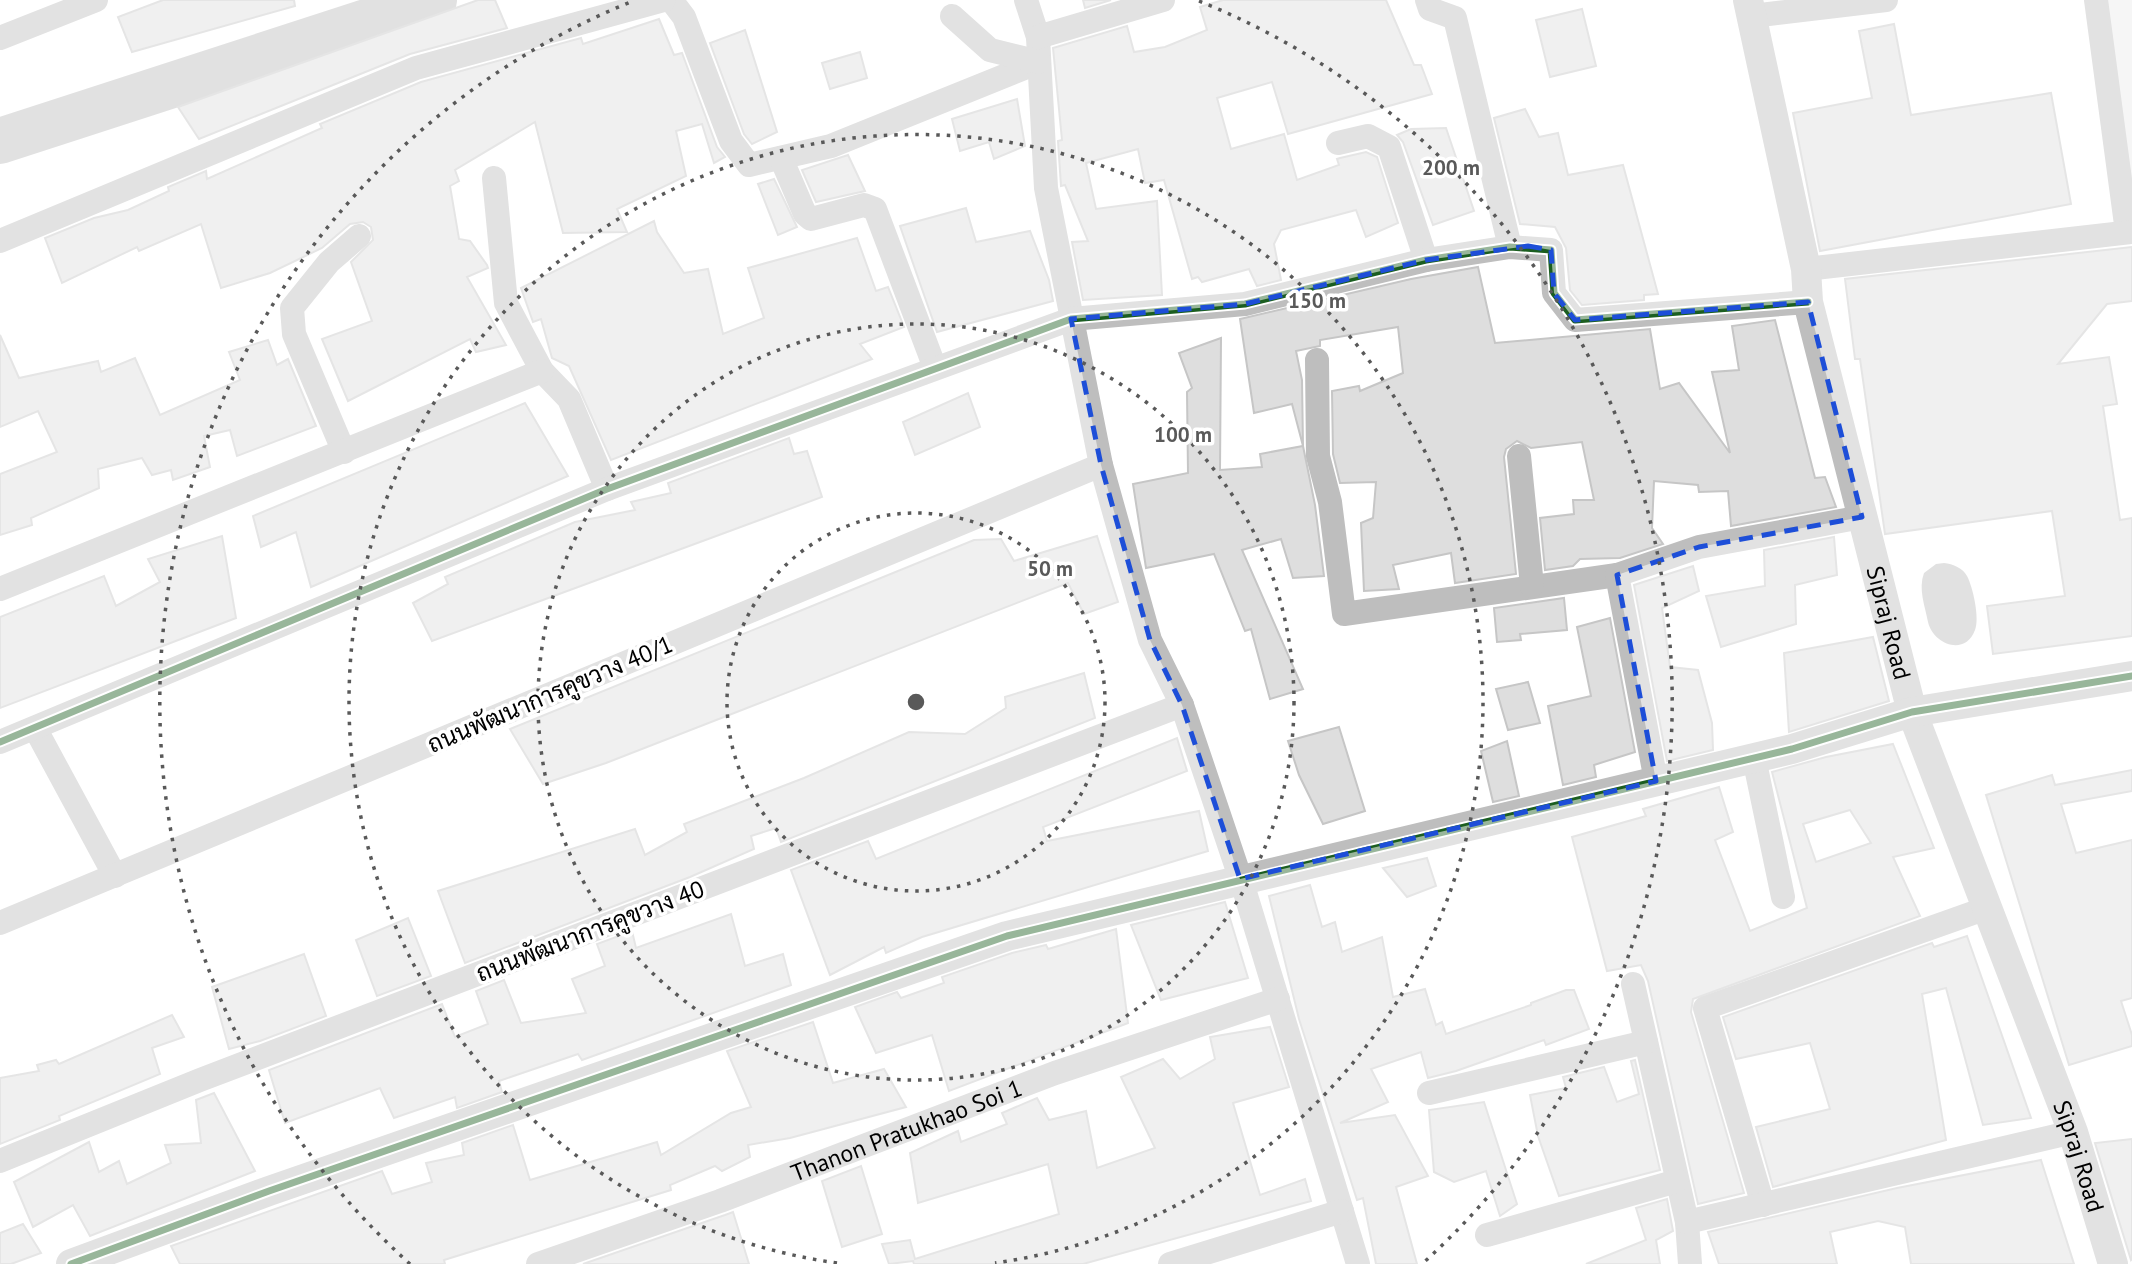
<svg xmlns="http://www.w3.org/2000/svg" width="2132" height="1264" viewBox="0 0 2132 1264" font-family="'PT Sans',Sarabun,sans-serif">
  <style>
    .green { fill: #ebebeb }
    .water { fill: #bdbdbd }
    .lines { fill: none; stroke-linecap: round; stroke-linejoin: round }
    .river { stroke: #bdbdbd; stroke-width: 46 }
    .building { fill: #dedede; stroke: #c6c6c6; stroke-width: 2; fill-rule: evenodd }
    .minor { stroke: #bebebe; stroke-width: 24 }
    .tertiary { stroke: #bebebe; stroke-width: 30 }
    .cycleway-casing { stroke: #fff; stroke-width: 11 }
    .cycleway { stroke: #1b5e20; stroke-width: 7 }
    .marked { fill: none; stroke: #1d4ed8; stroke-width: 5; stroke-dasharray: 14 9; stroke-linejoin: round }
    .ring { fill: none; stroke: #595959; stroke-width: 3.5; stroke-dasharray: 3.5 7 }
    .labels { text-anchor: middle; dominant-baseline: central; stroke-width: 7; stroke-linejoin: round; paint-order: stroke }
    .street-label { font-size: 24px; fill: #000; stroke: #fff }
    .centre { fill: #595959; stroke: #fff; stroke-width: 3.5 }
    .ring-label { font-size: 21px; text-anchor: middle; font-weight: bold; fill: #595959; stroke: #fff; stroke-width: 7; stroke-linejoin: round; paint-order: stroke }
  </style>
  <rect width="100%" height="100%" fill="#fff"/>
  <path class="green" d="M2096,0h36v232z"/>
  <path class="water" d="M1944,563c9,1 19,5 23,13 6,11 13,43 8,54 -10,27 -42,14 -47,-8 -3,-16 -10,-33 -4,-49l12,-9z"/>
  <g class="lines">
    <path class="river" d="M0,141l434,-141"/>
  </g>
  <g class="building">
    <path d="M163,0h131l1,6 -163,46 -14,-35z"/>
    <path d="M478,0h17l12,28 -97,26 -211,85 -21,-32z"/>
    <path d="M1083,0h28l-26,8z"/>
    <path d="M1223,0h163l28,65h7l11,29 -144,40 -16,-52 -55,16 14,51 53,-15 13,46 42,-15 -2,-6 3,-1 26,-6 11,5 21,66 -32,14 -10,-27 -75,20 -7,14 7,36 -24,6 -8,-17 -47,13 -4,-5 -6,2 -28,-99 -19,3 -7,-34 -52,14 10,46 61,-8 5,94 -79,5 -11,-58 16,-1 -23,-56 -4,1 -3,-45 4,-1 -9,-92 74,-22 7,26 31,-5 42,-17 -7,-23z"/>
    <path d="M1582,9l14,57 -46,11 -14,-57z"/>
    <path d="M659,19l15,36 8,-2 35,94 8,10 -11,6 -12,-39 -26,7 10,45 -69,33 10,23 -64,1 -28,-111 -80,48 4,11 -9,5 9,53 11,2 17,24 1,3 -21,9 39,68 -30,7 -6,-13 -122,62 -26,-62 50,-18 -21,-59 22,-22 -2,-13 -8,-5 -13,2 -28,24 -52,25 -49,15 -20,-64 -62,27 -2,-4 -75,36 -17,-45 49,-20 34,-8 41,-19 -1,-4 38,-16 1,8 115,-51 -2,-4 101,-42 160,-44 2,6z"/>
    <path d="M1894,24l17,91 140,-22 20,111 -251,47 -27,-138 79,-15 -13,-67z"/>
    <path d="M745,30l32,102 -25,12 -8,-10 -34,-91z"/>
    <path d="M860,52l7,26 -37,11 -8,-26z"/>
    <path d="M1017,99l8,47 -31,13 -5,-17 -29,9 -8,-32z"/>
    <path d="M1525,109l14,28 19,-4 10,42 55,-10 35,129 -14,1v5l-62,5 -12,-15 -4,-42 -11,-21 -35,-3 -26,-106z"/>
    <path d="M1446,128l28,83 -41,14 -30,-83 -6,-7 14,-6z"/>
    <path d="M848,155l17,36 -49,11 -14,-32z"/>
    <path d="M774,179l23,48 -19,8 -20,-51z"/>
    <path d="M966,208l10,34 54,-11 19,49 4,21 -116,31 -37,-106z"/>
    <path d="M654,221l3,11 27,41 24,-4 15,65 41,-16 -16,-50 109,-30 19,53 12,-4 16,40 -44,17 12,15 -261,101 -42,-94 -17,-8 -11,-39 -8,3 -12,-34z"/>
    <path d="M2132,247v54l-25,3 -49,60 51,-7 8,47 -14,2 17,114 12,-2v118l-139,18 -6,-48 78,-10 -13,-85 -167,23 -25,-175h-5l-10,-80z"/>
    <path d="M1478,267l17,76 155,-14 10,60 19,-6 51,70 -18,-81 27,-2 -7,-44 43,-6 40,158 10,-1 11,30 -105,19 -3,-35 -29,1 -1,-7 -44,-4 -2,47 11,16 -43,14 -40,1 -7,7 -28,4 -5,-52 34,-4 -1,-14h21l-12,-58 -51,6 -14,-7 -11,8 -2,8 12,117 -61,9 -4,-30 -58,12 6,24 -35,2 -3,-68 12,-5 3,-36 -36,1 -7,-29 -1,-63 27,-5 1,5 43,-18 -5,-46 -78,13v6l-24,5 6,29 1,66 -11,-42 -38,9 -14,-94 171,-40z"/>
    <path d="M0,335l19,43 79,-17 3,11 34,-14 25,57 80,-35 -11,-28 39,-12 9,25 11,-6 28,67 -79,30 -7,-26 -26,6 6,31 -37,13 -2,-10 -19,5 -10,-17 -44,11 1,19 -68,30 1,7 -32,10v-61l57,-22 -19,-41 -38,16z"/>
    <path d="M1221,338l-1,132 42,-3 -2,-13 43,-8 12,59 9,71 -31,2 -12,-39 -39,11 61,139 -33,10 -19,-70 -6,2 -31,-77 -68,14 -13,-84 55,-11 -1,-81 5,-4 -13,-35z"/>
    <path d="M968,393l12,34 -65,28 -12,-33z"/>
    <path d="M525,403l43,73 -257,111 -15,-55 -35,15 -8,-31z"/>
    <path d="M789,438l5,16 13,-3 15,46 -390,144 -19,-38 35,-19 -3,-7 130,-55 60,-12 -4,-8 40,-9 -3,-10z"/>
    <path d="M222,536l14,82 -236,90v-91l104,-41 12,30 44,-24 -12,-23z"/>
    <path d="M1097,536l21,66 -34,12 -16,-31 -462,180 -63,21 -33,-55 464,-189 27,-1 13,22z"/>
    <path d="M1834,537l3,38 -42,10 1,39 -75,23 -15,-51 59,-10 -1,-36z"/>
    <path d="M1693,566l6,25 -37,17 8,59 28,3 14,53 1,27 -46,11 -33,-176z"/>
    <path d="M1564,598l3,32 -47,4 1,6 -24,2 -3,-34z"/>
    <path d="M1610,618l25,134 -41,13 2,12 -33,8 -15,-79 43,-10 -14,-69z"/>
    <path d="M1873,637l16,64 -100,31 -5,-79z"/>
    <path d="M1084,673l11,45 -314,124 -5,-14 -25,8 3,13 -64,28 -225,86 -27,-72 197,-62 10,26 42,-23 -3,-8 120,-46 105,-46 56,2 41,-26 -1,-11z"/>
    <path d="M1528,682l12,41 -32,7 -12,-41z"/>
    <path d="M1339,727l26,84 -42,13 -24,-49 -11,-34z"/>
    <path d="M1177,738l10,33 -144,56 4,14 152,-30 9,40 -286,86 -36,16 -2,-6 -54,28 -39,-105 77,-29 8,18z"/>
    <path d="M1507,741l12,55 -26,6 -12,-51z"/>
    <path d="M1893,744l41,104 -41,9 27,59 -227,83 -2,13 53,181 -46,11 -50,-223 -7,-16 -34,6 -35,-134 74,-21 -3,-7 76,-22 14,45 -18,8 35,91 57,-23 -35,-136 54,-15zM1850,810l21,33 -55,19 -13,-38z"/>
    <path d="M2132,770v21l-71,13 15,49 56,-13v158l-11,3 11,34v11l-63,19 -83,-270 66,-20 3,10z"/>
    <path d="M1427,858l9,28 -29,11 -24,-29z"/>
    <path d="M1310,885l12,42 13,-5 7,30 40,-15 11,60 32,-8 11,36 6,-3 4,12 85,-29v-2l35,-13h8l15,39 -43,16 -2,-5 -88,31 -28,7 -7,-26 -50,17 17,33 -48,21 55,-8 33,61 -32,11 21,77h-41l-13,-66 -6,2 -58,-181 -30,-123z"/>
    <path d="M1225,902l23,76 -87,22 -30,-75z"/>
    <path d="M731,914l14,52 38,-12 8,31 -209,75 -4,-6 -79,27 3,11 -45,16 -2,-11 -61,21 -14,-30 -95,35 -16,-53 173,-66 13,33 33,-13 -12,-33 28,-11 17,43 65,-10 -14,-34 33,-13 -8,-22 35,-13 4,17z"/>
    <path d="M408,918l23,58 -54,20 -21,-56z"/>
    <path d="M1116,929l12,94 -179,68 -17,-56 -56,18 -21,-46 42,-15 4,6 43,-15 -2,-6 70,-24 34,-8 2,4z"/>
    <path d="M1967,936l64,182 -48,7 -37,-137 -24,6 24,146 -173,47 -17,-60 74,-18 -20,-66 -74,16 -13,-42 209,-74 2,4z"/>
    <path d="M304,954l22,62 -66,25 -31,8 -17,-62z"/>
    <path d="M172,1015l12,22 -32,11 8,26 -101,42 1,4 -60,24v-66l39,-7 -2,-6 19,-5 3,4z"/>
    <path d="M813,1022l20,61 51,-14 22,38 -116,31 -42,7 2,12 -28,14 -7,-5 -45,19 1,5 -227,70 1,4h-265l-9,-18 211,-75 10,23 40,-12 -6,-19 38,-8 -2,-12 51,-18 17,55 127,-38 4,13 70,-42 20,-6 -24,-56z"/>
    <path d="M1270,1027l19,60 -56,16 27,92 45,-16 6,22 -228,63h-169l-1,-3 -24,3 -7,-20 28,-4 5,19 144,-45 -11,-50 -130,39 -8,-50 48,-22 3,11 46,-18 -5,-11 35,-15 12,22 37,-9 11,57 58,-20 -34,-71 42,-18 17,20 35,-20 -5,-22z"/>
    <path d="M1635,1060l25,110 -101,26 -21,-60 -8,-41 36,-7 -3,-11 41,-10 13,35 22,-8 -8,-33z"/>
    <path d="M214,1093l41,78 -165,65 -17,-31 -40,22 -19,-45 75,-40 10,30 20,-11 8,23 44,-21 -6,-18 36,-2 -5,-43z"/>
    <path d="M1484,1102l33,102 -17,12 -14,-45 -32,11 -20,-10 -5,-62z"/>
    <path d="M2132,1139v120l-1,1 -36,-117z"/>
    <path d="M2041,1160l33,104h-163l-6,-37 -27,-6 -48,11 7,32h-118l-11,-32 189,-44z"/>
    <path d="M861,1166l21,68 -40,13 -20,-66z"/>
    <path d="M1667,1199l6,32 -17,9 4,24h-74l60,-24 -10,-32z"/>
    <path d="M733,1212l16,52h-166l142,-49z"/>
    <path d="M23,1224l18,29 -30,11h-11v-31z"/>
  </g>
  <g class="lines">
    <g class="minor">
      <path d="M671,0l13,17 47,124 18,24 82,-19 208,-84"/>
      <path d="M1026,0l12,37 8,151 55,277 49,175 32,65 62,184 114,375"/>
      <path d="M1427,0l3,9 25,9 55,229"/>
      <path d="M2096,0l31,232"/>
      <path d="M952,16l38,34 49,12"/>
      <path d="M1752,16l134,-16"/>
      <path d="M1038,37l125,-37"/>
      <path d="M0,38l96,-38"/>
      <path d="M1338,143l30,-7 21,11 37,113"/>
      <path d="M781,158l24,56 6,5 53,-14 11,4 60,159"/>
      <path d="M494,178l12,125 36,68 27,28 38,90"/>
      <path d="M0,241l416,-173 248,-68"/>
      <path d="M1806,269l326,-37"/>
      <path d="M1317,360l1,96 12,46 14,112 273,-39 82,-28 163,-30"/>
      <path d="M344,452l-50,-118 -2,-26 37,-46 30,-26"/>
      <path d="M1519,456l13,130"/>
      <path d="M1617,575l39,206"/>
      <path d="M0,589l542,-218"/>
      <path d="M35,728l80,148"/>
      <path d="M0,742l607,-253 464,-170 174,-15 181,-44 84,-13 41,3 3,43 21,27 233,-18"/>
      <path d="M1754,758l29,139"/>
      <path d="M0,923l1101,-458"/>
      <path d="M1633,984l54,238 3,42"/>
      <path d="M1429,1093l217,-51"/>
      <path d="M0,1161l200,-81 982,-375"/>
      <path d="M1763,1205l-58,-197 282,-100"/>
      <path d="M1687,1222l386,-90"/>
      <path d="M1487,1235l190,-54"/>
      <path id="s1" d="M538,1264l182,-63 335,-128 223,-74"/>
      <path d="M1170,1264l172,-53"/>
    </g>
    <g class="tertiary">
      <path id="s2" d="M1748,0l58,269 2,33 104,410 161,420 40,132"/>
      <path d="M71,1264l198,-73 738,-255 785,-187 120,-37 220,-36"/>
    </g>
    <g class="cycleway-casing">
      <g id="cycleway">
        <path d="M0,742l607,-253 464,-170 174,-15 181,-44 84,-13 41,3 3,43 21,27 233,-18"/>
        <path d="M71,1264l198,-73 738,-255 785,-187 120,-37 220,-36"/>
      </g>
    </g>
    <use href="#cycleway" class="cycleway"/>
  </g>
  <path d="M0 0H2132V1264H0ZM1528,246l23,4 3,43 21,27 233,-18 54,215 -163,30 -82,28 39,206 -416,98 -58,-174 -32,-65 -49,-175 -30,-146 174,-15 181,-44z" fill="#fff" fill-opacity=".55" fill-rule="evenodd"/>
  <path class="marked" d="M1528,246l23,4 3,43 21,27 233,-18 54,215 -163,30 -82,28 39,206 -416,98 -58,-174 -32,-65 -49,-175 -30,-146 174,-15 181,-44z"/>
  <g class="ring">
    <circle cx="916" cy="702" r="189"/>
    <circle cx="916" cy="702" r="378"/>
    <path d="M837 1263A567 567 0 1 1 995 1263"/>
    <path d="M410 1264A756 756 0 0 1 633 1M1199 1A756 756 0 0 1 1422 1264"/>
  </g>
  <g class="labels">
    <g class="street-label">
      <text stroke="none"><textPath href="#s2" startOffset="639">Sipraj Road</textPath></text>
      <text transform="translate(550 694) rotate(-23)">ถนนพัฒนาการคูขวาง 40/1</text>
      <text transform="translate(590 931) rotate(-21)">ถนนพัฒนาการคูขวาง 40</text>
      <text stroke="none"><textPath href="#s1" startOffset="392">Thanon Pratukhao Soi 1</textPath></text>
      <text stroke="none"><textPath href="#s2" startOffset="1206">Sipraj Road</textPath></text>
    </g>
  </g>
  <circle cx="916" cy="702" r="10" class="centre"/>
  <g class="ring-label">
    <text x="1451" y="175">200 m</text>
    <text x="1317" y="308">150 m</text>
    <text x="1183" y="442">100 m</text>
    <text x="1050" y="576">50 m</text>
  </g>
</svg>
